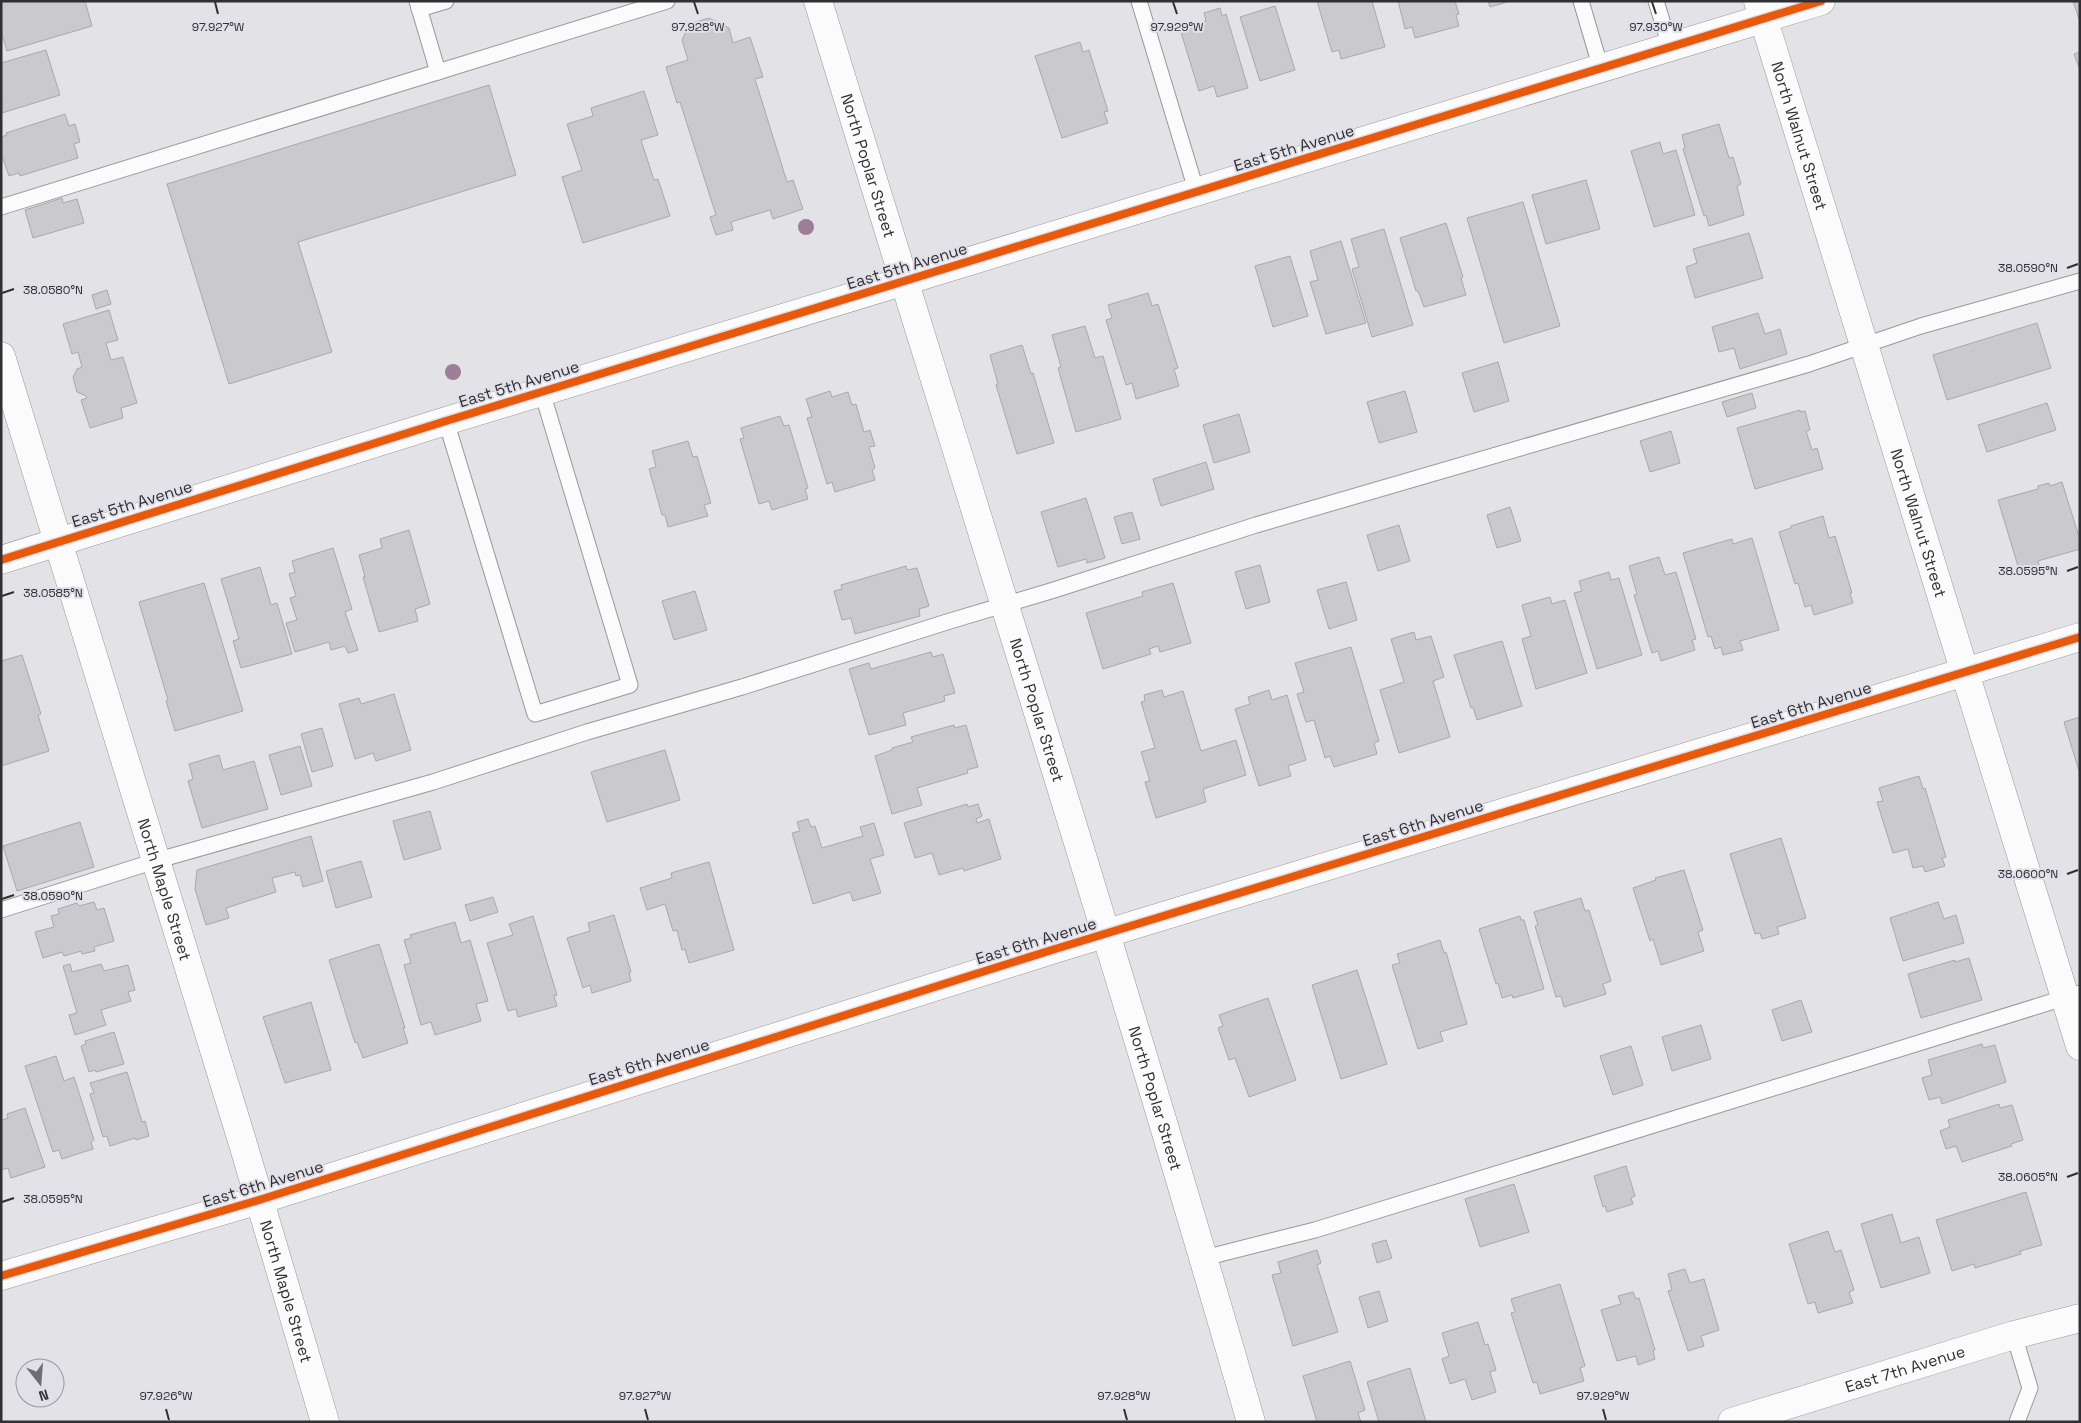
<svg xmlns="http://www.w3.org/2000/svg" width="2081" height="1423" viewBox="0 0 2081 1423" font-family="'Space Grotesk',sans-serif">
  <style>
    .building { fill: #cac9cd; stroke: #a9a8ac }
    .lines { fill: none; stroke-linecap: round; stroke-linejoin: round }
    .service-casing { stroke: #98989c; stroke-width: 17 }
    .minor-casing { stroke: #98989c; stroke-width: 29 }
    .service { stroke: #fbfbfb; stroke-width: 15 }
    .minor { stroke: #fbfbfb; stroke-width: 28 }
    .cycleway-casing { stroke: #e1e0e9; stroke-width: 11 }
    .cycleway { stroke: #e8590c; stroke-width: 8 }
    .tree { fill: #9c7e98 }
    .ticks { fill: none; stroke: #302f33; stroke-width: 2 }
    .labels { text-anchor: middle; dominant-baseline: central; stroke-width: 4; stroke-linejoin: round; paint-order: stroke }
    .street-label { font-size: 16px; fill: #302f33; stroke: #e1e0e9 }
    .ticks-label { font-size: 12px; text-anchor: middle; fill: #302f33; stroke: #e1e0e9; stroke-width: 4; stroke-linejoin: round; paint-order: stroke }
  </style>
  <rect width="100%" height="100%" fill="#e2e2e7"/>
  <g class="building">
    <path d="M1,1h84l7,25 -85,25 -6,-20z"/>
    <path d="M1317,1h55l13,46 -44,12 -2,-9 -7,2z"/>
    <path d="M1398,1h57l4,13 -3,1 3,11 -44,12 -3,-11 -7,2z"/>
    <path d="M1488,1h22l-20,6z"/>
    <path d="M2073,1h7v21z"/>
    <path d="M1275,6l20,64 -35,11 -20,-64z"/>
    <path d="M1220,8l2,8 4,-2 22,74 -31,9 -3,-11 -15,5 -19,-62 26,-8 -2,-8z"/>
    <path d="M709,18l20,10 4,15 17,-6 13,40 -8,2 32,103 6,-2 10,29 -30,10 -3,-9 -39,12 2,8 -17,5 -6,-18 6,-2 -36,-113 -3,1 -11,-36 22,-7 -6,-20 7,-16z"/>
    <path d="M1080,42l3,10 6,-2 19,61 -4,1 4,11 -46,15 -27,-82z"/>
    <path d="M46,50l14,45 -58,18 -1,-50z"/>
    <path d="M2080,52v18l-6,-16z"/>
    <path d="M489,85l27,90 -218,67 34,110 -103,32 -62,-200z"/>
    <path d="M644,91l14,44 -17,5 13,40 4,-1 12,37 -87,27 -21,-66 20,-7 -15,-46 26,-8 -2,-8z"/>
    <path d="M65,114l4,12 6,-2 5,18 -6,2 4,14 -58,18 -1,-3 -10,3 -8,-23v-16l6,-2 -1,-2z"/>
    <path d="M1719,124l10,34 4,-1 8,27 -4,2 7,29 -35,11 -3,-11 -2,1 -21,-67 2,-1 -3,-13z"/>
    <path d="M1660,142l3,12 13,-4 19,65 -41,12 -23,-76z"/>
    <path d="M1586,180l14,49 -54,15 -14,-49z"/>
    <path d="M62,198l1,5 14,-4 7,24 -51,15 -8,-28z"/>
    <path d="M1523,202l37,124 -56,17 -37,-125z"/>
    <path d="M1446,223l17,54 -2,1 5,17 -42,12 -6,-16h-2l-16,-53z"/>
    <path d="M1384,229l29,96 -41,12 -20,-68 7,-2 -8,-28z"/>
    <path d="M1749,233l14,45 -68,20 -9,-31 11,-4 -4,-14z"/>
    <path d="M1341,241l25,82 -40,11 -16,-52 8,-2 -8,-29z"/>
    <path d="M1290,256l18,60 -35,11 -18,-61z"/>
    <path d="M107,290l4,14 -15,5 -4,-14z"/>
    <path d="M1148,293l4,13 6,-2 20,64 -4,1 5,17 -43,13 -4,-16 -6,2 -20,-65 6,-2 -4,-13z"/>
    <path d="M109,310l9,30 -12,3 5,17 12,-3 14,46 -16,5 2,10 -33,10 -9,-28 6,-2 -1,-2 -9,-4 -4,-15 4,-8 5,-2 -4,-15 -6,2 -9,-30z"/>
    <path d="M1758,313l7,21 15,-5 7,25 -47,15 -6,-21 -15,4 -7,-25z"/>
    <path d="M2037,323l14,45 -104,32 -14,-45z"/>
    <path d="M1085,326l10,32 8,-2 18,63 -45,13 -18,-64 3,-1 -9,-32z"/>
    <path d="M1022,345l9,29 2,-1 21,70 -37,11 -21,-69 2,-1 -8,-29z"/>
    <path d="M1498,362l11,39 -35,11 -12,-39z"/>
    <path d="M830,391l2,6 16,-5 4,13 4,-1 8,28 6,-2 5,16 -6,1 6,21 -3,2 3,10 -40,12 -3,-10 -5,2 -20,-66 5,-1 -6,-18z"/>
    <path d="M1405,391l12,41 -38,11 -12,-41z"/>
    <path d="M1752,393l4,15 -29,9 -5,-15z"/>
    <path d="M2047,403l9,27 -69,22 -9,-27z"/>
    <path d="M1800,410v2l5,-1 5,19 -4,1 6,19 5,-2 6,21 -68,20 -18,-61z"/>
    <path d="M1239,414l11,38 -36,11 -11,-38z"/>
    <path d="M780,416l4,10 5,-1 19,63 -3,1 3,10 -36,11 -3,-9 -10,3 -19,-65 4,-1 -3,-10z"/>
    <path d="M1671,431l9,32 -30,9 -10,-31z"/>
    <path d="M688,441l5,16 4,-1 14,47 -7,2 4,11 -40,11 -3,-12h-3l-13,-46 7,-2 -4,-16z"/>
    <path d="M1206,462l8,27 -53,17 -8,-27z"/>
    <path d="M2062,482l18,58v9l-42,12 2,9 -19,6 -23,-76 40,-11v-3l11,-3 1,3z"/>
    <path d="M1086,498l19,60 -18,5 -1,-4 -28,8 -17,-55z"/>
    <path d="M1510,507l11,34 -24,7 -10,-33z"/>
    <path d="M1132,512l8,27 -18,5 -8,-27z"/>
    <path d="M1823,516l6,22 6,-2 17,57h-2l3,10 -39,12 -3,-10 -6,2 -7,-24 -3,1 -16,-52 12,-4v-2z"/>
    <path d="M1399,525l11,36 -32,10 -11,-36z"/>
    <path d="M409,530l21,74 -15,5 3,12 -39,11 -16,-55h2l-6,-22 23,-7 -2,-9z"/>
    <path d="M1752,538l27,92 -39,11 3,9 -20,5 -2,-8 -6,2 -4,-13 -3,1 -25,-84 49,-14 1,5z"/>
    <path d="M333,548l19,61 -7,3 13,38 -10,3 -3,-7 -14,4 -2,-8 -34,10 -9,-29 11,-3 -7,-22 6,-2 -7,-22 6,-2 -3,-11z"/>
    <path d="M1659,557l6,18 11,-3 20,67 -4,1 3,10 -34,11 -3,-10 -6,2 -18,-58 3,-1 -8,-28z"/>
    <path d="M1260,565l10,37 -24,7 -11,-37z"/>
    <path d="M906,566l1,4 10,-2 12,38 -10,3 1,7 -65,18 -4,-16 -9,2 -8,-29 8,-2 -1,-4z"/>
    <path d="M260,567l11,38 6,-2 15,51 -51,14 -8,-27 6,-2 -18,-60z"/>
    <path d="M1609,572l2,8 8,-2 23,77 -45,14 -23,-76 8,-2 -3,-10z"/>
    <path d="M1346,582l11,38 -28,9 -12,-39z"/>
    <path d="M204,583l39,128 -68,20 -9,-30 2,-1 -29,-98z"/>
    <path d="M1173,583l18,60 -31,9 -2,-6 -9,3 2,5 -48,15 -17,-56 57,-17 -1,-4z"/>
    <path d="M695,591l12,39 -33,10 -12,-39z"/>
    <path d="M1550,597l2,7 13,-4 22,73 -51,16 -14,-50 9,-3 -9,-31z"/>
    <path d="M1414,632l2,8 15,-4 13,41 -11,4 17,56 -51,16 -19,-63 24,-8 -13,-43z"/>
    <path d="M1502,641l20,65 -45,14 -4,-13 -2,1 -17,-53z"/>
    <path d="M1351,647l28,94 -5,2 3,11 -43,13 -4,-11 -5,2 -11,-38 -8,2 -9,-28 7,-2 -9,-29z"/>
    <path d="M931,652l2,5 10,-3 12,39 -11,3 1,5 -42,12 3,12 -37,10 -20,-66 20,-6 2,6z"/>
    <path d="M22,655l19,59 -3,1 11,36 -48,15v-105z"/>
    <path d="M1162,690l2,7 19,-6 18,60 35,-11 10,35 -43,14 3,13 -50,16 -11,-36 5,-1 -9,-29 14,-4 -14,-46 4,-1 -1,-6z"/>
    <path d="M1269,690l3,10 15,-5 19,65 -18,6 3,10 -32,10 -24,-77 15,-5 -2,-7z"/>
    <path d="M394,694l17,56 -35,11 -3,-8 -18,6 -16,-55 20,-6 2,6z"/>
    <path d="M2080,717v57l-16,-52z"/>
    <path d="M954,725l1,3 11,-3 12,42 -11,3 1,3 -51,15 5,17 -30,9 -17,-58 17,-6v-2l21,-6 -2,-5z"/>
    <path d="M322,728l11,38 -21,6 -11,-38z"/>
    <path d="M300,746l12,40 -31,9 -12,-40z"/>
    <path d="M665,750l15,50 -73,22 -16,-50z"/>
    <path d="M219,755l4,15 31,-9 14,48 -66,19 -14,-47 5,-2 -4,-15z"/>
    <path d="M1919,776l4,13 2,-1 21,69 -4,1 3,8 -20,6 -2,-6 -10,2 -5,-19 -15,4 -16,-51 6,-1 -4,-13z"/>
    <path d="M967,804l1,3 10,-3 4,12 -6,3 1,4 12,-4 12,40 -37,12 -1,-3 -24,7 -7,-22 -17,5 -11,-35z"/>
    <path d="M430,811l11,38 -37,11 -11,-39z"/>
    <path d="M808,819l3,8 4,-1 7,22 41,-12 -3,-9 14,-4 10,32 -14,4 11,34 -28,8 -3,-9 -37,12 -21,-71 8,-2 -3,-9z"/>
    <path d="M80,822l14,45 -77,24 -14,-45z"/>
    <path d="M311,836l12,45 -20,6 -3,-12 -4,1 -1,-4 -23,6 4,14 -50,16 3,10 -23,7 -11,-36 2,-19z"/>
    <path d="M1781,838l25,80 -29,9 2,7 -17,5 -2,-6 -5,1 -25,-80z"/>
    <path d="M361,861l11,36 -36,11 -10,-37z"/>
    <path d="M709,862l25,88 -45,13 -4,-14 -3,1 -5,-20 -4,1 -8,-27 -18,6 -7,-22 32,-10 -1,-5z"/>
    <path d="M1684,870l19,60 -5,2 6,19 -43,14 -8,-26 -3,2 -17,-53 23,-8 -1,-2z"/>
    <path d="M493,897l5,15 -28,9 -5,-16z"/>
    <path d="M1581,898l4,13 4,-1 22,71 -8,3 3,10 -42,13 -3,-11 -5,1 -21,-71 3,-1 -4,-13z"/>
    <path d="M94,902l3,8 7,-2 10,33 -20,6 1,4 -13,3 -1,-3 -17,5 -2,-4 -19,6 -8,-26 19,-5 -3,-11 8,-2 -1,-5 19,-6 2,3z"/>
    <path d="M1938,902l6,17 12,-4 8,28 -61,18 -13,-43z"/>
    <path d="M614,915l17,57 -2,1 2,8 -39,12 -2,-8 -7,3 -16,-50 23,-7 -2,-8z"/>
    <path d="M533,916l24,79 -3,1 3,10 -39,11 -2,-8 -8,2 -21,-68 26,-8 -4,-11z"/>
    <path d="M1520,916l1,4h3l20,69 -31,9 -1,-3 -10,3 -4,-15 -2,1 -17,-55z"/>
    <path d="M455,922l6,21 9,-3 18,61 -12,3 5,17 -46,14 -4,-13 -10,3 -17,-60 7,-2 -7,-23 7,-2 -1,-3z"/>
    <path d="M1440,940l4,13 2,-1 21,72 -27,8 3,9 -25,8 -26,-84 8,-2 -3,-9z"/>
    <path d="M379,944l26,84h-2l5,15 -45,15 -6,-16 -2,1 -26,-83z"/>
    <path d="M1969,958l13,42 -61,18 -13,-44 47,-14v2z"/>
    <path d="M70,964l2,8 29,-8 3,7 24,-6 7,25 -7,2 3,9 -30,9 5,15 -31,10 -6,-20 8,-2 -14,-47z"/>
    <path d="M1357,970l30,94 -46,15 -29,-94z"/>
    <path d="M1268,998l28,82 -47,17 -14,-39 -6,2 -11,-32 5,-2 -4,-11z"/>
    <path d="M1801,1000l11,32 -30,9 -10,-31z"/>
    <path d="M311,1002l20,68 -46,13 -22,-66z"/>
    <path d="M1701,1025l10,34 -39,12 -10,-34z"/>
    <path d="M114,1032l10,32 -28,8 -1,-2 -6,2 -8,-26 5,-2 -1,-3z"/>
    <path d="M1982,1044l1,4 12,-3 11,37 -64,22 -2,-7 -11,3 -7,-22 10,-3 -4,-15z"/>
    <path d="M1631,1046l12,39 -30,10 -13,-39z"/>
    <path d="M56,1056l8,25 10,-4 20,63 -3,2 2,7 -31,10 -3,-9 -6,2 -28,-86z"/>
    <path d="M127,1072l15,50 3,-1 4,15 -13,4 -1,-2 -25,8 -3,-10 -4,1 -13,-43 4,-1 -4,-10z"/>
    <path d="M1999,1104l1,4 12,-3 11,35 -12,4 1,2 -50,16 -6,-16 -10,3 -6,-18 10,-4 -2,-7z"/>
    <path d="M25,1108l20,59 -34,11 -3,-10 -7,2v-50l7,-2 -1,-4z"/>
    <path d="M1626,1166l9,30 -4,2 2,6 -26,8 -2,-6 -2,1 -9,-31z"/>
    <path d="M1514,1184l15,48 -49,15 -15,-48z"/>
    <path d="M2026,1192l16,53 -22,6 1,3 -46,14 -1,-4 -22,7 -16,-51z"/>
    <path d="M1892,1214l9,29 18,-6 11,36 -49,15 -20,-64z"/>
    <path d="M1828,1231l7,21 6,-2 13,40 -5,2 4,11 -35,10 -3,-11 -7,2 -19,-60z"/>
    <path d="M1386,1240l6,18 -15,5 -5,-19z"/>
    <path d="M1317,1250l4,13 -4,2 21,67 -45,14 -21,-71 9,-2 -3,-11z"/>
    <path d="M1685,1269l5,14 14,-4 15,51 -18,6 3,10 -16,5 -20,-60 4,-1 -4,-16z"/>
    <path d="M1560,1284l25,82 -5,2 4,13 -44,13 -3,-12 -4,1 -22,-70 4,-1 -4,-13z"/>
    <path d="M1379,1291l9,30 -20,7 -9,-31z"/>
    <path d="M1633,1292l3,7 3,-1 16,52 -2,1 2,8 -17,6 -2,-9 -19,5 -16,-51 20,-6 -3,-8z"/>
    <path d="M1478,1322l7,23 3,-1 8,26 -6,2 6,20 -24,8 -7,-21 -15,5 -8,-25 7,-3 -7,-23z"/>
    <path d="M1350,1361l15,49 -7,3 3,9h-44l-14,-46z"/>
    <path d="M1410,1368l16,54h-47l-12,-40z"/>
  </g>
  <g class="lines">
    <g class="service-casing">
      <g id="service">
        <path d="M417,1l21,71"/>
        <path d="M1139,1l58,192"/>
        <path d="M1581,1l20,68"/>
        <path d="M1656,1l14,46"/>
        <path d="M419,9l27,-8"/>
        <path d="M1,207l666,-206"/>
        <path d="M446,421l89,293 95,-29 -88,-293"/>
        <path d="M1,910l154,-49 278,-79 154,-50 155,-45 208,-66 104,-31 202,-65 553,-161 112,-38 159,-45"/>
        <path d="M1204,1258l111,-28 765,-237"/>
        <path d="M2014,1335l16,53 -13,34"/>
      </g>
    </g>
    <g class="minor-casing">
      <g id="minor">
        <path id="s1" d="M818,1c145,474 296,945 433,1421"/>
        <path id="s2" d="M1758,1l322,1045"/>
        <path id="s3" d="M1,356l242,788 82,278"/>
        <path d="M1,560l445,-139 1375,-420"/>
        <path d="M1,1276l258,-76 796,-251 1025,-312"/>
        <path id="s4" d="M1732,1422l282,-87 66,-17"/>
      </g>
    </g>
    <use href="#service" class="service"/>
    <use href="#minor" class="minor"/>
    <g class="cycleway-casing">
      <g id="cycleway">
        <path d="M1,560l445,-139 1375,-420"/>
        <path d="M1,1276l258,-76 796,-251 1025,-312"/>
      </g>
    </g>
    <use href="#cycleway" class="cycleway"/>
  </g>
  <g class="tree">
    <circle cx="806" cy="227" r="8"/>
    <circle cx="453" cy="372" r="8"/>
  </g>
  <path class="ticks" d="M215,2l3,12M694,2l4,12M1173,2l4,12M1652,2l4,12M2067,268l11,-4M2,293l12,-4M2067,571l11,-4M2,596l12,-4M2067,874l11,-4M2,899l12,-4M2067,1177l11,-4M2,1202l12,-4M166,1409l3,11M645,1409l3,11M1124,1409l3,11M1603,1409l3,11"/>
  <g class="labels">
    <g class="street-label">
      <text stroke="none"><textPath href="#s2" startOffset="141">North Walnut Street</textPath></text>
      <text transform="translate(1294 148) rotate(-17)">East 5th Avenue</text>
      <text stroke="none"><textPath href="#s1" startOffset="172">North Poplar Street</textPath></text>
      <text transform="translate(907 266) rotate(-17)">East 5th Avenue</text>
      <text transform="translate(519 384) rotate(-17)">East 5th Avenue</text>
      <text transform="translate(132 504) rotate(-17)">East 5th Avenue</text>
      <text stroke="none"><textPath href="#s2" startOffset="546">North Walnut Street</textPath></text>
      <text transform="translate(1811 705) rotate(-17)">East 6th Avenue</text>
      <text stroke="none"><textPath href="#s1" startOffset="742">North Poplar Street</textPath></text>
      <text transform="translate(1423 823) rotate(-17)">East 6th Avenue</text>
      <text stroke="none"><textPath href="#s3" startOffset="558">North Maple Street</textPath></text>
      <text transform="translate(1036 941) rotate(-17)">East 6th Avenue</text>
      <text transform="translate(649 1062) rotate(-17)">East 6th Avenue</text>
      <text stroke="none"><textPath href="#s1" startOffset="1148">North Poplar Street</textPath></text>
      <text transform="translate(263 1184) rotate(-17)">East 6th Avenue</text>
      <text stroke="none"><textPath href="#s3" startOffset="978">North Maple Street</textPath></text>
      <text stroke="none"><textPath href="#s4" startOffset="181">East 7th Avenue</textPath></text>
    </g>
  </g>
  <g class="ticks-label">
    <text x="218" y="31">97.927°W</text>
    <text x="698" y="31">97.928°W</text>
    <text x="1177" y="31">97.929°W</text>
    <text x="1656" y="31">97.930°W</text>
    <text x="2028" y="272">38.0590°N</text>
    <text x="53" y="294">38.0580°N</text>
    <text x="2028" y="575">38.0595°N</text>
    <text x="53" y="597">38.0585°N</text>
    <text x="2028" y="878">38.0600°N</text>
    <text x="53" y="900">38.0590°N</text>
    <text x="2028" y="1181">38.0605°N</text>
    <text x="53" y="1203">38.0595°N</text>
    <text x="166" y="1400">97.926°W</text>
    <text x="645" y="1400">97.927°W</text>
    <text x="1124" y="1400">97.928°W</text>
    <text x="1603" y="1400">97.929°W</text>
  </g>
  <rect width="2081" height="1423" fill="none" stroke="#302f33" stroke-width="5"/>
  <g transform="translate(40 1383) rotate(163)"><circle r="24" fill="#e1e0e9" stroke="#9a99a0"/>
  <path d="M0-4L9 19L0 12L-9 19Z" fill="#6e6e72"/>
  <text y="-8" font-size="14" font-weight="bold" text-anchor="middle" fill="#302f33">N</text>
  </g>
</svg>
